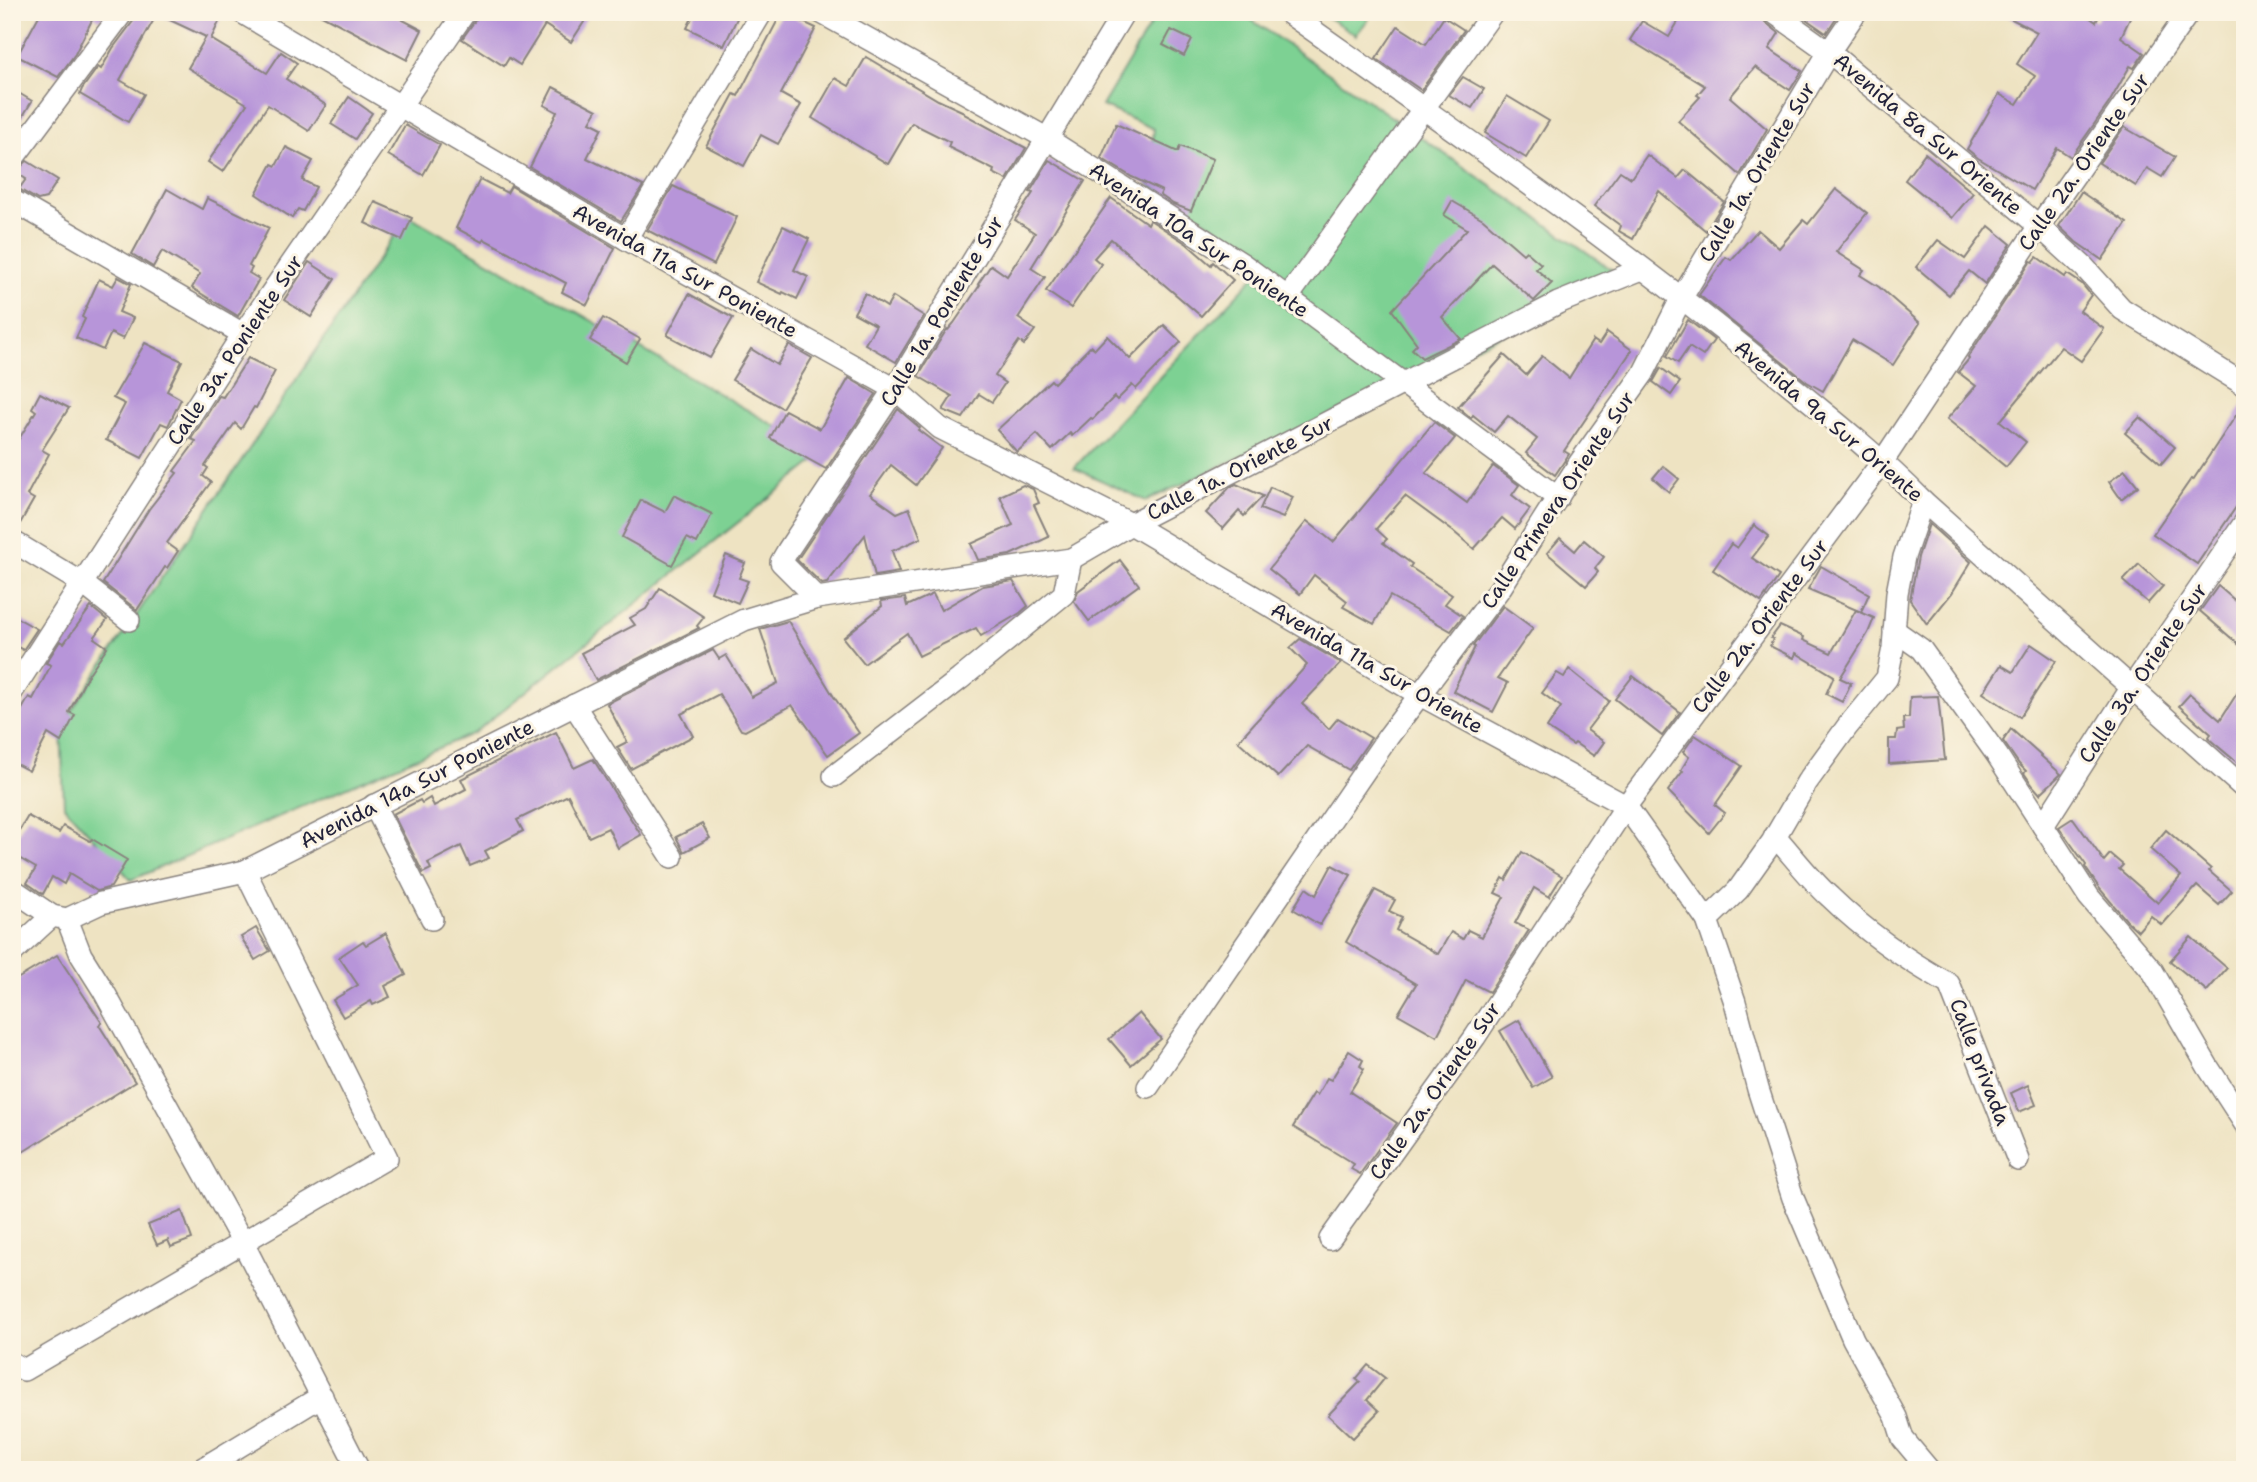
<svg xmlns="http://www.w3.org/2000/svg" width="2257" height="1482" viewBox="0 0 2257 1482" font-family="'Shantell Sans',sans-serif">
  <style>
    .green { fill: #7dd193; stroke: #507a67; stroke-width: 2 }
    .building { fill: #b795d9 }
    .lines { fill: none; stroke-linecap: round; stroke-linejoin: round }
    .street-casing { stroke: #88827e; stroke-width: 24 }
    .street { stroke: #fff; stroke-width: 21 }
    .labels { text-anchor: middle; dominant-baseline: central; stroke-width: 6; stroke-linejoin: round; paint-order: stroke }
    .street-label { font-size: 21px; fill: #22223b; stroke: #fcf5e5 }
  </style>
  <rect width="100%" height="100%" fill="#fcf5e5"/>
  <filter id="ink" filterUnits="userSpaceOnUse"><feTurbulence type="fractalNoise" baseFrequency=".0143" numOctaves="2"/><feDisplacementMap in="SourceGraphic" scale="14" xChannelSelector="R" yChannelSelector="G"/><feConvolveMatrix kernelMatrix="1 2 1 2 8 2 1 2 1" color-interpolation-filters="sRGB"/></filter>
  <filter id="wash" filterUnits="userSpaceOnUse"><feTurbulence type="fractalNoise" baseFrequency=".00686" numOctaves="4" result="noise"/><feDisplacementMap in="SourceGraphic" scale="28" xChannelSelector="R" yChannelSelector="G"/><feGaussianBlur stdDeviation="1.57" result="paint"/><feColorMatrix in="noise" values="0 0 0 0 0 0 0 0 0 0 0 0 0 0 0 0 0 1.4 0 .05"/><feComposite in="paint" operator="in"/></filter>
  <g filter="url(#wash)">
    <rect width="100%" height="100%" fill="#eee3c2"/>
    <g class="green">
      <path d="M1158,12h82l384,266 -478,223 -72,-33 195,-207 -122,-77 7,-55 -52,-23z"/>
      <path d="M1319,12h55l-18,23z"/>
      <path d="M408,215l416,239 -350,279 -343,147 -67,-74 -3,-80z"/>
    </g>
    <g id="blocks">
      <g class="building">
        <path d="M41,12h65l-6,8 -6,-4 -19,38 -17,23 -41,-21z"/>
        <path d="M136,12h69l15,8 -9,19 56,34 14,-21 16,11 -11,16 40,26 -17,26 -41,-26 -45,67 -15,-10 39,-58 -59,-36 18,-31 -49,-23 -37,66 24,14 -16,28 -48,-28 2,-5 16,-22 3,2 12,-21 21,-28z"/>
        <path d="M316,12h72l34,18 -15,30z"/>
        <path d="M478,12h98l10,7 -15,23 -26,-17 -25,40 -11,-7 -5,8 -42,-27 14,-20z"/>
        <path d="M695,12h45l-16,34 -37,-18z"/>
        <path d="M782,12l34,16 -35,66 20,11 -23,39 -17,-9 -17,31 -38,-20 28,-52 4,2z"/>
        <path d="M1684,12h76l5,10 14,11 -10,16 33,22 -12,19 -35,-23 -25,30 37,32 -27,46 -62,-54 22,-24 -3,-2 8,-9 -75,-46 12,-19 27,16z"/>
        <path d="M1796,12h44l-14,21z"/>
        <path d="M1998,12h84l14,10 5,-10h32l-12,25 23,16 -10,15 -4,-2 -21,37 -38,54 -14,-9 -25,42 -54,-32 -11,-9 32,-55 18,10 18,-28 -18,-12 20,-32z"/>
        <path d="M1444,17l20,13 -43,60 -45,-31 22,-33 28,18z"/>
        <path d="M1171,30l21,10 -8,16 -21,-11z"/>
        <path d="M866,57l72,43 26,12v2l62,34 -19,32 -14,-7 1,-3 -46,-23 2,-5 -38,-19 -24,41 -76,-46 23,-40 14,8z"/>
        <path d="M1463,77l21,12 -12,19 -23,-13z"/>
        <path d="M553,87l44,23 -7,12 12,6 -15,30 56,28 -22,35 -91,-54 27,-55 -13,-7z"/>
        <path d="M12,89l20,12 -20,33z"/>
        <path d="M1507,96l42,25 -23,37 -41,-25z"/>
        <path d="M349,97l23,16 -17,26 -24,-15z"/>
        <path d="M1116,124l62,28 2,-6 33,13 -22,52 -18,-7 -13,-9 2,-4 -30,-14 -31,-19z"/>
        <path d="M405,125l35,20 -17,30 -35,-20z"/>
        <path d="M2124,127l51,30 -13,20 -15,-9 -11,18 -37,-23z"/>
        <path d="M286,147l27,14 -11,19 14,7 -13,24 -5,-2 -6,9 -36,-24 16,-30 4,2z"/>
        <path d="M1925,153l48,40 -21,25 -47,-38z"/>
        <path d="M1647,155l31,23 7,-8 39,32 -18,29 -47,-40 -26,48 -14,-8 2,-5 -27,-20 26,-35 11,7z"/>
        <path d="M1049,160l36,21 -54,87 14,9 -27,41 17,12 -11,15 -5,-4 -24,35 10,7 -13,19 -13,-8 -16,24 -20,-8 9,-14 -34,-20 29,-47 1,1 6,-7 26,-38 -2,-1 13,-19 16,11 28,-43 -20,-13 18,-27 -3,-1z"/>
        <path d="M27,161l31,19 -12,18 -8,2 -19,-11 7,-10 -11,-7z"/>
        <path d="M480,179l27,14 4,-7 104,62 -28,57 -25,-13 4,-9 -82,-44 -2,3 -26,-14z"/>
        <path d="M673,186l64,31 -23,48 -67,-35z"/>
        <path d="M167,189l35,20 5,-11 62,30 -20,38 3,2 -3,5 10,6 -21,37 -46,-28 8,-14 -38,-23 -9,16 -21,-13z"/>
        <path d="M1836,189l31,24 -31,39 28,18 -4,5 19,12 41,36 -27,42 -41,-25 -29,51 -16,-9 -108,-87 27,-38 5,3 27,-30 21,18 24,-28 5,4z"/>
        <path d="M2081,192l46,31 -25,37 -26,-18 -17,-16z"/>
        <path d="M1111,198l37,26 2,-4 37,24 24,21 2,-3 20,18 -32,36 -90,-77 -17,19 7,6 -30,44 -25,-17z"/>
        <path d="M1452,201l31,18 40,35 3,-3 15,13 -5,5 16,14 -18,18 -42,-37 -50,53 19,22 -39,19 -10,-9 5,-5 -25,-34 75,-81 -23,-14z"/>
        <path d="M375,202l37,16 -10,22 -37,-17z"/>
        <path d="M783,226l26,13 -15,31 14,7 -11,22 -14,-7 -1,2 -26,-12z"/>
        <path d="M1989,226l22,18 -26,40 -16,-13 -20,24 -33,-28 22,-27 27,19z"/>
        <path d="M2037,257l28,20 2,-3 15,10 9,11 -11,16 24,18 -23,32 -20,-14 -59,72 -2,2 26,21 -20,25 -59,-48 29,-33 -18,-14 11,-13 -1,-2 63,-96 2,1z"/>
        <path d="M309,262l26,17 -24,38 -27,-17z"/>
        <path d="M118,277l13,7 -12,28 14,6 -10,21 -12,-6 -8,17 -27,-12 9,-19 -3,-2 17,-38 14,7z"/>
        <path d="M865,293l22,14 6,-10 31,19 -28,46 -31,-18 11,-19 -22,-12z"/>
        <path d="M689,294l44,24 -23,40 -43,-23z"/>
        <path d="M603,318l37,21 -14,23 -36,-22z"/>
        <path d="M1688,320l26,20 -11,16 -14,-9 -11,16 -11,-7z"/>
        <path d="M1164,325l17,17 -45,47 -4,-4 -15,15 -3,-3 -21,22 -2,-1 -19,18 -2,-3 -18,17 -15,-16 -20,18 -20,-22 54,-50 3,3 37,-37 4,3 12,-13 23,23z"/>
        <path d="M1607,332l25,18 -68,101 5,3 -14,21 -29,-22 11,-14 -29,-23 -14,16 -21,-17 -2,3 -13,-11 46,-52 22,20 16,-19 27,22 24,-38 6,4z"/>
        <path d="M145,343l37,18 -15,30 14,8 -13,27 -7,-3 -19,35 -36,-18 19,-36 -12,-6z"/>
        <path d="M789,345l23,13 -30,50 -50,-28 19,-31 26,16z"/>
        <path d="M248,358l27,13 -19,37 -2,-1 -13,22 -6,-6 -30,43 3,2 -5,8 8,6 -44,61 11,8 -11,17 -2,-1 -28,43 -34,-27 46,-74 28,-36 -3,-2 22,-30 -5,-2 28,-43 4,1z"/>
        <path d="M1661,368l19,14 -9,13 -18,-13z"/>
        <path d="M849,378l27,16 -50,75 -56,-31 15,-28 35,19z"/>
        <path d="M40,393l29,15 -27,42 7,4 -22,41 7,4 -17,30 -5,-1v-82l5,-9 2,2 17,-28 -4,-3z"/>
        <path d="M2245,402v92l-48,70 -44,-30 38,-55 2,1z"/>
        <path d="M898,409l22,19 -2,2 24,18 -26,37 -25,-20 -21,29 27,19 12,-5 12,30 -29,13 7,21 -24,4 -10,-41 -38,48 -5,1 -25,-24z"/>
        <path d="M2140,417l35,30 -14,17 -36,-31z"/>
        <path d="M1434,422l21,16 -29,35 41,30 26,-37 26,19 -7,10 18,14 -15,20 -13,-11 -28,31 -20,-17 -49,-36 -29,33 11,10 -4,4 29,21 -2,3 42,28 -7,9 18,12 -12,15 -61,-35 -16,28 -31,-17 4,-6 -33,-26 -14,19 -31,-25 38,-48 26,21 2,-2z"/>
        <path d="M1663,466l16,13 -10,13 -16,-14z"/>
        <path d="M2125,470l13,16 -17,13 -12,-17z"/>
        <path d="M1236,484l27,12 -19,20 -5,-5 -16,18 -17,-16 24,-26z"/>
        <path d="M1023,485l10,4 6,14 -5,2 15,32 -39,18 -32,5 -7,-16 42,-19 -13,-29z"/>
        <path d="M1270,487l23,10 -10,21 -23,-9z"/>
        <path d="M674,495l38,19 -15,29 -10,-5 -15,27 -50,-28 19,-37 24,12z"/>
        <path d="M1929,524l42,38 -19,31 -25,31 -17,-24 8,-43z"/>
        <path d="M1754,525l15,11 -17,22 27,18 -18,26 -48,-32 18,-26 6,4z"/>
        <path d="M1560,538l15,13 9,-11 20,17 -9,11 3,4 -12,14 -39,-33z"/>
        <path d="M726,555l19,8 -6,15 9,3 -10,22 -27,-11z"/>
        <path d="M1120,560l19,25 -50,36 -15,-20 4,-10z"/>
        <path d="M2139,564l24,22 -15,17 -25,-22z"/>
        <path d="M1821,566l48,28 -8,18 -53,-23z"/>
        <path d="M1013,581l15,25 -8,7 -39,23 -5,-8 -57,28 -12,-23 -43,31 -21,-26 39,-32 -1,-5 24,-3 2,8 26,-12 8,16 42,-24z"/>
        <path d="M2218,586l27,23v41l-45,-39z"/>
        <path d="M660,588l44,29 -7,9 2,2 -103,52 -15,-27 54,-28 -5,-7 16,-9z"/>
        <path d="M1503,606l30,22 -35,50 10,5 -15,29 -40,-21 22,-44 -2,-1z"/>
        <path d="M91,607l16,13 -13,18 13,9 -19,28 -19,37 6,3 -14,27 -13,-8 -19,37 -17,-9v-35l17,-30 4,2 18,-34 -5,-2 14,-22 4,2z"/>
        <path d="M1856,610l18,8 -6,15 -28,45 11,5 -9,19 -16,-8 8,-18 -38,-23 -2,5 -24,-12 3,-7 -2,-1 9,-12 24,11 -1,3 28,13z"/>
        <path d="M12,615l25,14 -14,21 -11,-6z"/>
        <path d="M788,621l46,76 25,36 -31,22 -36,-50 -47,26 -4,-1 -22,-36 -38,20 12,22 -62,33 -14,-22 10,-5 -20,-38 1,-1 105,-53 6,9 7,-4 26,42 26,-14 -18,-54z"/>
        <path d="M1300,639l41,24 -39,41 27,25 9,-11 33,20 -22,32 -42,-24 -29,31 -40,-36 69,-76 -17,-17z"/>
        <path d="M2031,644l25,17 -36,56 -37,-24 18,-28 12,7z"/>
        <path d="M1569,669l40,32 -22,29 17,12 -10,14 -19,-13 -2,2 -26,-17 14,-21 -19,-14 15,-20 7,4z"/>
        <path d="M1633,676l47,36 -18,24 -47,-37z"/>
        <path d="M2245,681v88l-37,-31 3,-4 -32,-28 11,-12 30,26z"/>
        <path d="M1938,696l7,64 -56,4v-25h7l1,-8 7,-1 -1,-12h6l1,-21z"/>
        <path d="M2011,729l50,45 -21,20 -7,-8 -9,-13 2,-2 -7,-7 -16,-23z"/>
        <path d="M556,732l18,36 19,-9 48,76 -23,13 -10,-20 -19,9 -21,-42 -51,25 6,11 -38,20 4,7 -19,8 -9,-20 -33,17 3,6 -8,4 -30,-59 27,-14 2,3 8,-5 4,8 32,-17 -5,-10z"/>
        <path d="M1695,735l47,31 -27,39 10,8 -16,20 -41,-42 15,-20 -2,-1 8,-13 -6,-5z"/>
        <path d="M28,816l31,17 4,-7 27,15 2,-2 35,21 -16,27 -14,4 -28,-17 -5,10 -12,-7 -9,17 -16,-11 9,-15 -24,-14v-11z"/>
        <path d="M2073,818l31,43 6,-7 13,11 -4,4 39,34 23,-27 -31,-27 16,-19 45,39 -2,2 23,20 -13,14 -22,-19 -35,39 -11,-9 -13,15 -11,-10 -27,-32 -15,-22 1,-2 -27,-38z"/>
        <path d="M702,824l8,14 -26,14 -8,-15z"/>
        <path d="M1522,852l40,24 -13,21 -15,-9 -19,35 14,7 -40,62 -23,-12 -29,56 -39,-22 18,-30 -70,-42 29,-52 20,10 -6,11 13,6 -6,13 42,24 13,-22 12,7 5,-9 14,7 22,-40 -9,-4 8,-15 3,2z"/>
        <path d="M1332,865l19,10 -31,50 -27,-16 13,-21 10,7z"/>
        <path d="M256,928l14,23 -15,9 -14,-23z"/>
        <path d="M386,933l20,42 -21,11 5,11 -17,8 -2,-4 -28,16 -10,-17 25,-15 -19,-28 24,-16 3,4z"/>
        <path d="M2191,937l36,31 -20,23 -37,-30z"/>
        <path d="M57,955l45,68 -3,2 36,57 -117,73 -6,-9v-164z"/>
        <path d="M1139,1013l22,26 -30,26 -22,-26z"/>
        <path d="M1519,1020l33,57 -19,11 -33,-57z"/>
        <path d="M1349,1051l14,9 -3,6 4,3 -14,23 47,31 -37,51 -9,-5 3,-5 -61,-37 21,-34 3,2 10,-17 4,2z"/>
        <path d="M2028,1085l8,20 -17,7 -8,-19z"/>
        <path d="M182,1211l10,28 -21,8 -3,-7 -11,5 -9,-20z"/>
        <path d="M1368,1365l17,13 -18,22 12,11 -26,27 -25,-23 32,-33 -4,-3z"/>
      </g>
    </g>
  </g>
  <g filter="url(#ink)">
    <use href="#blocks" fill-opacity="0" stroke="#88827e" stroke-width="2"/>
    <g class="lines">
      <g class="street-casing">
        <g id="street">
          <path d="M241,12l385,227 269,150 45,39 191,96 289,171 206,111 81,114 28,82 23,87 35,109 60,141 43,78 7,22 26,31"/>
          <path d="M820,12l226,126 195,125 317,235"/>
          <path d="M1287,12c161,114 323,226 475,350 55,45 111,88 161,139l322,288"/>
          <path d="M1773,12l56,40 210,174 45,41 38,42 123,76"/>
          <path d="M12,160l111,-148"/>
          <path d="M12,200l231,134"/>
          <path d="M626,239l136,-227"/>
          <path d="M1288,297l205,-285"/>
          <path d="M12,541l70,42 47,37"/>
          <path d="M817,598l-36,-36 7,-12 107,-161 229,-377"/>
          <path d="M1894,630l27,19 76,106 92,142 63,73 56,97 37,57"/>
          <path d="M12,692l231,-358 222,-322"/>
          <path d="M574,705l98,152"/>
          <path d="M834,776l126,-97 104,-85 7,-35"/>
          <path d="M374,805l58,114"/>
          <path d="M2043,826l89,-139 113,-165"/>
          <path d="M1775,836c18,20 35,43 55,61 35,34 76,63 119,87l69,176"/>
          <path d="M12,889l40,27 15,3 34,-16 144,-32 499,-251 73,-22 254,-39 60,-35 427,-221 84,-34"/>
          <path d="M67,919l14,36 22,35 140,253 116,227"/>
          <path d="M1707,920l31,-30 34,-48 35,-60 40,-55 40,-49 6,-30 4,-55 7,-36 19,-56"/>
          <path d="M12,953l40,-37"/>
          <path d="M1148,1087l240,-350 113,-150 79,-125 63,-88 39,-77 147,-245 27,-40"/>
          <path d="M1330,1239l145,-202 151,-231 257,-345 156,-235 150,-214"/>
          <path d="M12,1363l12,7 363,-212 -142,-287"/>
          <path d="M200,1470l122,-74"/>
        </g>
      </g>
      <use href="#street" class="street"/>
    </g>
  </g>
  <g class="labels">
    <g class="street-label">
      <text transform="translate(1928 134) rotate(40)">Avenida 8a Sur Oriente</text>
      <text transform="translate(2084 162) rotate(-55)">Calle 2a. Oriente Sur</text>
      <text transform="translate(1757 172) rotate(-59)">Calle 1a. Oriente Sur</text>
      <text transform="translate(1199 240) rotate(34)">Avenida 10a Sur Poniente</text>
      <text transform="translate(685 271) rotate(29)">Avenida 11a Sur Poniente</text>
      <text transform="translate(942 311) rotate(-59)">Calle 1a. Poniente Sur</text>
      <text transform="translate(235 350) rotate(-56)">Calle 3a. Poniente Sur</text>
      <text transform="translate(1829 421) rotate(40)">Avenida 9a Sur Oriente</text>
      <text transform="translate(1240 468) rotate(-27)">Calle 1a. Oriente Sur</text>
      <text transform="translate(1558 500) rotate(-56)">Calle Primera Oriente Sur</text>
      <text transform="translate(1760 626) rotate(-53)">Calle 2a. Oriente Sur</text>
      <text transform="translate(1377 668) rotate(30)">Avenida 11a Sur Oriente</text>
      <text transform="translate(2143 673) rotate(-56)">Calle 3a. Oriente Sur</text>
      <text transform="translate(417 784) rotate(-27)">Avenida 14a Sur Poniente</text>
      <text transform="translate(1980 1062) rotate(69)">Calle privada</text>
      <text transform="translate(1435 1091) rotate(-55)">Calle 2a. Oriente Sur</text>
    </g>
  </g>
  <rect width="2257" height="1482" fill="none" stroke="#fcf5e5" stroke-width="42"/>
</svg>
